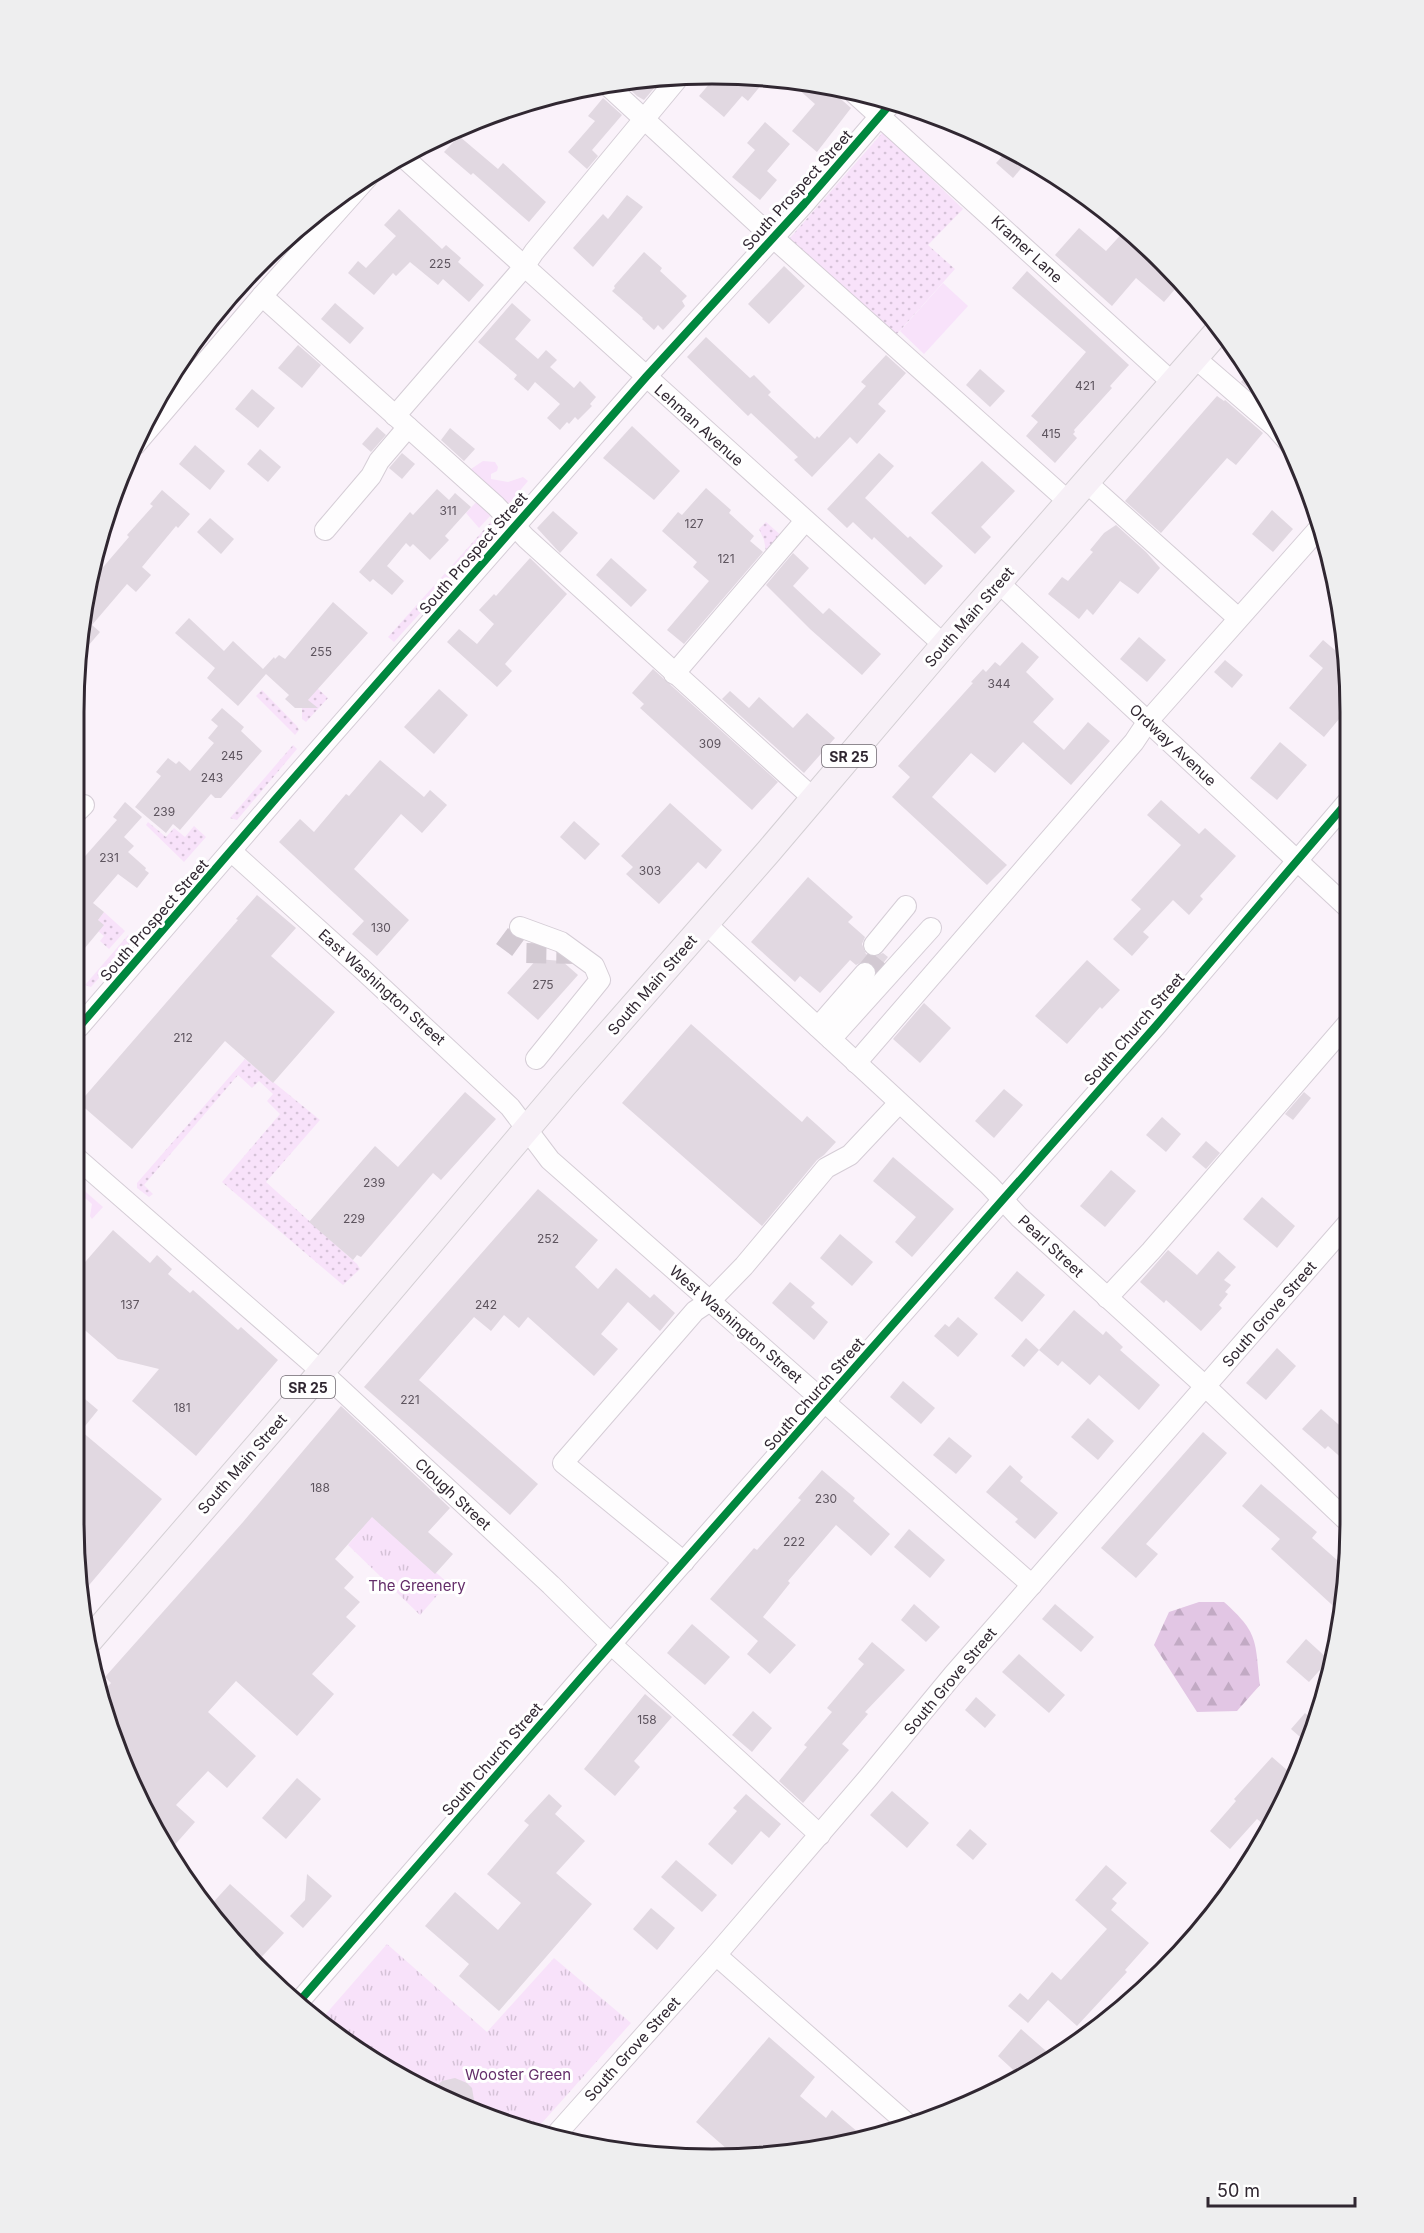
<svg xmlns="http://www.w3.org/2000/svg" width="1424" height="2233" viewBox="0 0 1424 2233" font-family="Inter,sans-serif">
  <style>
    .grass { fill: url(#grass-dots) }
    .forest { fill: url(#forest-firs) }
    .park { fill: url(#park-tufts) }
    .garden { fill: #f8e2fa }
    .building { fill: #e1d8e1 }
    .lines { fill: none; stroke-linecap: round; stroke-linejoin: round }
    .minor-tunnel { stroke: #d2c9d2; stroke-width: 20; stroke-dasharray: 20 10; stroke-linecap: butt }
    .minor-casing { stroke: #d5cdd6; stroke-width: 22 }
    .major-casing { stroke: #d4cfd4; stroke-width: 28 }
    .minor { stroke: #fefdfe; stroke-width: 20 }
    .major { stroke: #f7f0f7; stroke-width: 26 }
    .cycleway-casing { stroke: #fff; stroke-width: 11 }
    .cycleway { stroke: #00873e; stroke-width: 8 }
    .labels { text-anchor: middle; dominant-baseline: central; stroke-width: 6; stroke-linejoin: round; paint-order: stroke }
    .number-label { font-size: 12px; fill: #5d545e }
    .shield { fill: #fff; stroke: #6e686f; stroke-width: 1.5 }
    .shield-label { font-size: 14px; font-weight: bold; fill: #302731 }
    .street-label { font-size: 15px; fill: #302731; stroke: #fff }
    .park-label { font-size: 15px; fill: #642e6a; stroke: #fff }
    .rim { fill: none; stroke: #302731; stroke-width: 3 }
  </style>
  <defs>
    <pattern id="grass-dots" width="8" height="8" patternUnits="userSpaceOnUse" patternTransform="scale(1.5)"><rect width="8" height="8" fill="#f8e2fa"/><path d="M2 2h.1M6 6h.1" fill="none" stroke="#d5c2d7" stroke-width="1.8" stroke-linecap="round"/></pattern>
    <pattern id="forest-firs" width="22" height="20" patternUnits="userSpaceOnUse" patternTransform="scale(1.5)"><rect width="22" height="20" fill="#e2c6e4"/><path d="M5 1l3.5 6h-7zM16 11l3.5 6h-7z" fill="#c2aac4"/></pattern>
    <pattern id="park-tufts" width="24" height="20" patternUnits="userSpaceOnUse" patternTransform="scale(1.5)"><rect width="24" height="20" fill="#f8e2fa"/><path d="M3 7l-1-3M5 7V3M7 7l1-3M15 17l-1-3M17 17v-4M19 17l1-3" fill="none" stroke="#d5c2d7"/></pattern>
  </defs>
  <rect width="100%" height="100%" fill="#faf2fa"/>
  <g class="grass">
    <path d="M883,132l80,77 -35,36 27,24 -60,67 -106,-97z"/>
    <path d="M498,514l4,9 -108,119 -6,-5z"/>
    <path d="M766,522l18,16 -17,19 -3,-17 -5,-11z"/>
    <path d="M317,688l11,10 -22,24 -4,-3v-11z"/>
    <path d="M262,690l35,36 2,4 -4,5 -39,-39z"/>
    <path d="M293,745l4,4 -60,71 -7,-2z"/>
    <path d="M148,822l18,15 8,-9 11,9 9,-11 12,11 -22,25 -38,-37z"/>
    <path d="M104,912l21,19 -16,18 -9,-8 4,-5 -6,-5 5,-6 -5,-5z"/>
    <path d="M128,935l3,7 -40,45 -6,-2z"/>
    <path d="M245,1059l75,61 -54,62 91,82 3,5 -17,16 -121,-103 58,-68 -13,-13 6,-7 -14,-13 -7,7 -14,-13 -94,110 9,9 -4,3 -12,-9v-5z"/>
  </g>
  <path class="forest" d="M1199,1602h25c35,31 31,39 36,83l-23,26 -40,1 -43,-67 15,-33z"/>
  <g class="park">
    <path d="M360,1506l88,77 -28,32 -72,-70 12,-14 -12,-11z"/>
    <path d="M387,1944l100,88 67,-74 77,65 -98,110 -27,-8 -113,-51 -75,-51z"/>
  </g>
  <g class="garden">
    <path d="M943,283l25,23 -44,48 -24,-23z"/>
    <path d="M483,461l12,1 3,5 -1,4 -6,3v5l17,3 15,-5 5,4 -22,26 -41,-34z"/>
    <path d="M479,499l13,15 -13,14 -13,-15z"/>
    <path d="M79,1186l24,21 -11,12 -2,-3 2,-12 -13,-11z"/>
  </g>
  <g class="building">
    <path d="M751,75l11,9 -14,17 -6,-5 -18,21 -25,-21 17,-20z"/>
    <path d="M661,78l1,1 -18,21 -7,-4 -16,-15z"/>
    <path d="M788,80l39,7 24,21 -34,44 -25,-21 23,-27z"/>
    <path d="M603,98l19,17 -30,35 6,6 -11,13 -19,-17 27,-31 -7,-5z"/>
    <path d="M765,122l25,22 -23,27 10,9 -17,20 -28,-23 23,-27 -8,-7z"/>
    <path d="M459,136l39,33 5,-6 43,39 -17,20 -56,-49 -2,2 -27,-23z"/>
    <path d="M1009,149l19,11 -15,18 -17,-15z"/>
    <path d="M627,195l16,12 -50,60 -20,-19 30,-34 5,5z"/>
    <path d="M399,209l43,40 4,-4 15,13 -3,4 26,23 -15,17 -26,-23 -5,6 -28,-23 -14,14 -3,-3 -19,22 -26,-22 10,-12 8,7 30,-32 -12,-11z"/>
    <path d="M1079,228l27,23 20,-22 56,52 -18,21 -28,-24 -24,28 -57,-51z"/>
    <path d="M644,252l18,16 -2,3 27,25 -5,5 3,5 -22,24 -5,-5 -4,5 -12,-11 1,-1 -31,-27 3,-3 -1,-2z"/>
    <path d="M784,266l21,20 -36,38 -21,-20z"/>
    <path d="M1027,271l102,94 -19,21 2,2 -38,42 1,2 -2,2 4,4 -22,25 -29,-27 12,-14 -7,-6 55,-64 -74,-64z"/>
    <path d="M335,303l29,25 -14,16 -29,-25z"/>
    <path d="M512,303l19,17 -16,19 23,20 8,-9 11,10 -7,7 24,21 6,-7 16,16 -6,7 2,2 -14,14 -3,-3 -6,7 -2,-2 -7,8 -13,-12 13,-14 -25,-22 -7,9 -14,-12 3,-4 -39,-33z"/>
    <path d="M706,337l44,41 4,-3 17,17 -3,3 47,44 2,-3 2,2 47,-52 -5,-4 25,-27 20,18 -28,31 8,7 -29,33 -7,-7 -38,40 -18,-17 4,-3 -47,-44 -3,3 -61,-59z"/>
    <path d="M298,345l23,20 -19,23 -24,-20z"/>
    <path d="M980,369l25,22 -15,16 -24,-22z"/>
    <path d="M1247,374l22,32 -28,-24z"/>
    <path d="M252,389l23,19 -17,20 -23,-19z"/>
    <path d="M1217,396l7,5 1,-1 38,33 -27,32 -9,-7 -66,75 -36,-32z"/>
    <path d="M632,426l48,45 -26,29 -51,-42z"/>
    <path d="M377,427l9,8 -15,17 -9,-8z"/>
    <path d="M450,428l25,21 -11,12 -23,-21z"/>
    <path d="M195,445l30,26 -15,19 -31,-26z"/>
    <path d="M260,449l21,18 -13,15 -21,-18z"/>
    <path d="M402,453l13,11 -13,15 -13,-11z"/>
    <path d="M879,453l15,13 -29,32 43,40 2,-2 33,30 -18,19 -51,-48 -2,3 -19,-18 -6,6 -20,-19z"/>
    <path d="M982,461l33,30 -34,36 10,10 -16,17 -44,-41z"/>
    <path d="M706,488l25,22 -2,3 25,23 -4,5 13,11 -79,92 -17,-14 42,-49 -16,-14 4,-5 -35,-31 16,-19 4,3z"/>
    <path d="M437,489l12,11 6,-7 16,14 -26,29 4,4 -19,20 -17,-16 -3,3 -4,-4 -19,23 17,15 -12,14 -19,-16 -3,3 -11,-10 51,-60 3,3z"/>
    <path d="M162,490l28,24 -12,14 -2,-2 -34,41 9,8 -15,17 -9,-8 -35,41 8,7 -12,14 -8,-7 -1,1v-11l13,-49 37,-43 -2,-2 26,-29 -3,-2z"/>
    <path d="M1272,510l21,19 -20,23 -21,-18z"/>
    <path d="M553,511l25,22 -18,20 -23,-25z"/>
    <path d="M210,518l24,21 -13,15 -24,-22z"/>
    <path d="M1116,525l30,27 14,16 -22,26 -18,-13 -27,34 -6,-6 -8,10 -31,-25 14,-17 6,4 25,-29 -3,-2 14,-17z"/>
    <path d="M793,553l16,15 -16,18 30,28 6,-6 52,46 -19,21 -52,-46 -44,-44z"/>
    <path d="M530,558l37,36 -62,70 7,7 -15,16 -50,-45 12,-13 18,15 17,-20 -15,-14 15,-16 2,2z"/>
    <path d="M611,558l36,32 -16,17 -35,-32z"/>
    <path d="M333,602l35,31 -60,67 10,8h-23l-10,-9 4,-4 -23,-21 -28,32 -31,-28 8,-10 -40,-35 14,-15 35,33 9,-10 30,28 11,-12 1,2 4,-4 6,4z"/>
    <path d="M1139,637l27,23 -19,22 -27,-23z"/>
    <path d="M1323,640l25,21 1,9v37l-25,30 -35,-29 34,-40 -14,-12z"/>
    <path d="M1022,642l17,15 -13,15 28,27 -21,23 31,28 24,-28 22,19 -39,44 -48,-43 -28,31 -24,-20 -39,44 75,68 -20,20 -95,-88 18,-20 -12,-11 75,-83 -2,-1 12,-13 3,3 9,-10 5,4z"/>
    <path d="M1225,660l18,15 -11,13 -18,-16z"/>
    <path d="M653,669l125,113 -26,28 -112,-102 4,-4 -12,-11z"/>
    <path d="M439,689l29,26 -34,39 -30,-27z"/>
    <path d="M730,691l19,17 10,-11 34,31 14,-15 28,25 -31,35 -82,-74z"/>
    <path d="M222,708l22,19 -3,4 21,20 -41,47h-6l-4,-4 -31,36 -7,-6 -7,9 -31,-26 26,-31 -5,-4 12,-14 8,6 3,-3 11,10 24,-28 -6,-5 10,-12 -7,-6z"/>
    <path d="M1280,742l27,23 -30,35 -27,-22z"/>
    <path d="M380,760l44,37 6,-7 17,15 -25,28 -21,-19 -47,55 55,51 -32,36 -25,-22 12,-13 -85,-79 21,-23 14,13 32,-38 3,2z"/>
    <path d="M1161,800l38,34 6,-6 31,28 -36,40 3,3 -14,16 -16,-15 -30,32 6,5 -17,19 -19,-17 28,-30 -10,-9 50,-55 -34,-30z"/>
    <path d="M125,802l17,15 -18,20 10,9 -6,6 18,16 -1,2 4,3 -12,15 -19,-14 -25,29 11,9 -6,8 6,5 -25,30v-92l38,-43 -4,-3z"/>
    <path d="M670,803l52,47 -16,19 -8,-7 -39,42 -33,-30 7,-7 -12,-11z"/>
    <path d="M574,821l26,23 -15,16 -25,-23z"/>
    <path d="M808,877l45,40 -5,5 17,15 -3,7 4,10 7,3 10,-4 5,4 -11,14 -4,-7 -5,-3 -6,1 -6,3 -6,-5 -30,33 -20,-17 -5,6 -44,-40z"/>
    <path d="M257,895l39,33 -25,28 64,56 -62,71 -48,-42 -93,108 -53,-46 159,-183 -2,-1z"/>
    <path d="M537,959l25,2 16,14 -40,45 -31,-27z"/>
    <path d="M1087,960l33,30 -18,19 -2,-2 -33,37 -32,-28z"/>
    <path d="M924,1003l27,25 -31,35 -27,-24z"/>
    <path d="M691,1024l111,98 5,-6 29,26 -12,13 -7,5 -55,66 -140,-123z"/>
    <path d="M1004,1089l19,16 -29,33 -19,-17z"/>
    <path d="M465,1092l31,27 -55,61 -8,-7 -72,84 -4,-2 -4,5 -44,-38 66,-76 23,21z"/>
    <path d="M1304,1092l7,6 -18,22 -8,-6z"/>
    <path d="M1162,1117l19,17 -15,18 -20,-17z"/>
    <path d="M1206,1141l14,12 -14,16 -14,-12z"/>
    <path d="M893,1157l61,52 -42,48 -17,-15 21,-25 -43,-36z"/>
    <path d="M1111,1170l25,21 -31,36 -25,-21z"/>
    <path d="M538,1189l60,51 -23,27 23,22 18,-21 34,30 4,-4 21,19 -15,18 -32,-29 -27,32 17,15 -24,27 -66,-59 -9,11 -15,-13 -13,16 -17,-14 -55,63 119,104 -28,31 -146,-128z"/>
    <path d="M1262,1197l33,29 -18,22 -34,-29z"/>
    <path d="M113,1230l37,33 7,-8 15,14 -4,5 22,19 3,-3 45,40 3,-3 37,33 -82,96 -64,-55 27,-32 -41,-10 -39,-34v-56z"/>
    <path d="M840,1234l33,28 -21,24 -32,-28z"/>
    <path d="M1168,1250l29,25 21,-24 18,16 -12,13 7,5 -6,7 3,2 -9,11 3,3 -21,23 -35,-31 -2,3 -24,-21z"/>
    <path d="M1017,1271l28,24 -23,27 -28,-24z"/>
    <path d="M790,1282l25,21 -4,4 17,15 -14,18 -42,-37z"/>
    <path d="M1074,1310l29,25 3,-4 17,16 -3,3 40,35 -21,25 -40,-35 -9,10 -28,-24 -4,5 -19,-16z"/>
    <path d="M958,1317l20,17 -20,23 -24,-21 11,-12 4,3z"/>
    <path d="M1026,1338l13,12 -15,17 -13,-11z"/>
    <path d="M1277,1348l19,18 -30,34 -20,-17z"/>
    <path d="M903,1381l32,27 -14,16 -31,-27z"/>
    <path d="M79,1394l19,16 -17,21 81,68 -83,98z"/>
    <path d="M341,1406l109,102 -22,24 25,22 -18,20 -63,-57 -37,42 19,18 -10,11 16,14 -14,15 10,9 -44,48 22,20 -37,42 -61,-55 -28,31 48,44 -29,32 -19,-17 -32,34 19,17 -23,26 -8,-8 -57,-114 -7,-31 11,-12 -6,-6 138,-155z"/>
    <path d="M1321,1409l25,22v31l-18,-16 -3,3 -23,-20z"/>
    <path d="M1088,1418l26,23 -16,19 -27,-23z"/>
    <path d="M1203,1432l24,21 -81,91 12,10 -22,24 -35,-30z"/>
    <path d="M949,1437l23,19 -16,18 -23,-19z"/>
    <path d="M1010,1465l13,12 -3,4 38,32 -23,26 -20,-17 3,-3 -32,-27z"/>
    <path d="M822,1470l33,28 -2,3 37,33 -19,22 -35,-31 -48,56 2,2 -27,34 33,28 -26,29 -23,-20 11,-13 -48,-42 44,-51 3,2 44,-50 -3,-2z"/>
    <path d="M1261,1484l56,48 -5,6 33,29v37l-3,10 -71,-65 9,-10 -38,-33z"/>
    <path d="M909,1529l36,31 -15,18 -36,-31z"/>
    <path d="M914,1604l26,23 -14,15 -25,-22z"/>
    <path d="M1055,1604l39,33 -13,15 -39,-33z"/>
    <path d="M692,1624l38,33 -25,28 -38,-32z"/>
    <path d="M1306,1639l23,21 -20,22 -23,-20z"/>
    <path d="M872,1642l33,28 -40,42 3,2 -26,30 7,6 -46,53 -24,-22 28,-34 -3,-2 28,-33 -5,-4 37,-44 -6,-5z"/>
    <path d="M1019,1654l46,41 -16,18 -47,-41z"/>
    <path d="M645,1694l27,23 -38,44 6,6 -25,29 -31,-27z"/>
    <path d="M976,1697l20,18 -11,13 -20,-18z"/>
    <path d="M753,1711l19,17 -20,24 -20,-17z"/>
    <path d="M1305,1713l9,8 -6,23 -17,-15z"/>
    <path d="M1272,1757l23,20 -14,24 -19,22 -5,-4 -27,30 -20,-18 26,-30 -2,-2z"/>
    <path d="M297,1778l24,21 -35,40 -24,-21z"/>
    <path d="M892,1791l37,32 -22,25 -37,-33z"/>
    <path d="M549,1794l13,12 -7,8 30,27 -29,32 36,31 -93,107 -40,-35 10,-12 -44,-38 30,-34 43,38 23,-27 -34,-29 42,-49 -5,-4z"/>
    <path d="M746,1794l35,30 -12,14 -8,-7 -29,34 -24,-21 29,-33 -4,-3z"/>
    <path d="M970,1829l17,15 -14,16 -17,-15z"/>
    <path d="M676,1860l41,35 -15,17 -41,-35z"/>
    <path d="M1106,1865l21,18 -15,16 5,4 -6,7 38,33 -24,27 2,2 -50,54 -29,-26 -20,23 -20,-17 12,-13 8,7 24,-28 9,8 46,-51 -32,-29z"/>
    <path d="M307,1874l25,22 -29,32 -13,-12 15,-16z"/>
    <path d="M230,1884l54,49 -30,32 -46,-57z"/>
    <path d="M651,1908l24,20 -18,22 -24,-21z"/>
    <path d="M1021,2029l25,22 -24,27 -24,-22z"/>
    <path d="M769,2037l46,40 -15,19 26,22 6,-8 34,29 -99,13 -9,-7 -8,9 -15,2 -39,-34z"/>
    <path d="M455,2078l12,5 5,5 4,24 -45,-21 11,-10z"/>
  </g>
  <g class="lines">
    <g class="minor-tunnel">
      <path d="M502,936l23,17 52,1"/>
      <path d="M865,973l17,-21"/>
    </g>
    <g class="minor-casing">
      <g id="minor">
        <path d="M606,84l153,141 310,277"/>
        <path d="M852,91l321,292"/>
        <path d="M401,155l543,490"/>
        <path d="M262,296l234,210 30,32 287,260"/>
        <path d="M1195,358l80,69 15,17"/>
        <path d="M395,416l129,-149 10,-15 145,-175"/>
        <path d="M135,445l127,-149 106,-119"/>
        <path d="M1086,482l152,136"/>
        <path d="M325,530l46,-54 8,-15 29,-34"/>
        <path d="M998,582l350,326"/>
        <path d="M674,674l131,-153"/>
        <path d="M79,810l5,-5"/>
        <path d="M231,851l131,118 148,138 40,53 482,425"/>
        <path d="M705,923l284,262 30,32 187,170 139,132"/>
        <path d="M520,927l41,15 33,24 6,14 -64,79"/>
        <path d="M874,945l32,-39"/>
        <path d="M79,1027l200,-232 367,-418 158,-173 89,-103"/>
        <path d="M818,1027l47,-54"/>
        <path d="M831,1039l100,-111"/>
        <path d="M856,1063l278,-321 14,-21 173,-195"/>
        <path d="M79,1160l242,211 230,214 60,59 209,191"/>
        <path d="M1107,1298l44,-47 197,-228"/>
        <path d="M684,1562l-121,-99 132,-152 15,-10 34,-35 82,-98 24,-13 49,-52"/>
        <path d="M716,1955l194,171"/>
        <path d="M297,2004l285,-327 573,-650 194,-227"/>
        <path d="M553,2138l163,-183 152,-177 85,-103 394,-451"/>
      </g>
    </g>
    <g class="major-casing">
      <path id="major" d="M88,1642l223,-258 253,-299 205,-234 186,-219 263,-301"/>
    </g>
    <use href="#minor" class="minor"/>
    <use href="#major" class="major"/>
    <g class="cycleway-casing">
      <g id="cycleway">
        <path d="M79,1027l200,-232 367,-418 158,-173 89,-103"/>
        <path d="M297,2004l285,-327 573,-650 194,-227"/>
      </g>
    </g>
    <use href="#cycleway" class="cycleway"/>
  </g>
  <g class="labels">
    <g class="number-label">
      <text x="440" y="263">225</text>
      <text x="1085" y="385">421</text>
      <text x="1051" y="433">415</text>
      <text x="448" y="510">311</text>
      <text x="694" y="523">127</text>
      <text x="726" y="558">121</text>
      <text x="321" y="651">255</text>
      <text x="999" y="683">344</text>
      <text x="710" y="743">309</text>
      <text x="232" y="755">245</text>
      <text x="212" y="777">243</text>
      <text x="164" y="811">239</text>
      <text x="109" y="857">231</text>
      <text x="650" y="870">303</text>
      <text x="381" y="927">130</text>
      <text x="543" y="984">275</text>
      <text x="183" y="1037">212</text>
      <text x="374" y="1182">239</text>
      <text x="354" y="1218">229</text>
      <text x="548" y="1238">252</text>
      <text x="130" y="1304">137</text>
      <text x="486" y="1304">242</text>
      <text x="410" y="1399">221</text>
      <text x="182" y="1407">181</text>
      <text x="320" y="1487">188</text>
      <text x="826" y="1498">230</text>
      <text x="794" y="1541">222</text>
      <text x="647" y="1719">158</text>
    </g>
    <g class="shield">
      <rect x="822" y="745" width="54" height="22" rx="4.5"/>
      <rect x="281" y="1376" width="54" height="22" rx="4.5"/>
    </g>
    <g class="shield-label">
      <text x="849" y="756">SR 25</text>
      <text x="308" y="1387">SR 25</text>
    </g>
    <g class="street-label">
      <text transform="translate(797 190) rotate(-48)">South Prospect Street</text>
      <text transform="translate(1027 249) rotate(43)">Kramer Lane</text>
      <text transform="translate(699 425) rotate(42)">Lehman Avenue</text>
      <text transform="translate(473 553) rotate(-49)">South Prospect Street</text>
      <text transform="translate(969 617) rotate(-49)">South Main Street</text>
      <text transform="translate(1173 745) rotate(43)">Ordway Avenue</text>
      <text transform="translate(154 920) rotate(-49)">South Prospect Street</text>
      <text transform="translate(652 985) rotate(-49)">South Main Street</text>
      <text transform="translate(382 987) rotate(42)">East Washington Street</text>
      <text transform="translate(1134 1029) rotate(-49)">South Church Street</text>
      <text transform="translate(1051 1246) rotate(43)">Pearl Street</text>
      <text transform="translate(1269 1314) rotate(-49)">South Grove Street</text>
      <text transform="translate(736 1324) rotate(41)">West Washington Street</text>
      <text transform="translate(814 1394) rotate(-49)">South Church Street</text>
      <text transform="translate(242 1464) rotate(-49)">South Main Street</text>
      <text transform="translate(453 1494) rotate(43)">Clough Street</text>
      <text transform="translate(950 1681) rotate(-50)">South Grove Street</text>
      <text transform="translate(492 1759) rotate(-49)">South Church Street</text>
      <text transform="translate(632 2049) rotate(-48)">South Grove Street</text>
    </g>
    <g class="park-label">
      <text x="417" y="1585">The Greenery</text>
      <text x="518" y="2074">Wooster Green</text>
    </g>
  </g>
  <path d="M0 0H1424V2233H0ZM712 84H712A628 628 0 0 1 1340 712V1521A628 628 0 0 1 712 2149H712A628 628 0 0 1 84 1521V712A628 628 0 0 1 712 84Z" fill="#eeeeef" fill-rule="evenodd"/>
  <path class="rim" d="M712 84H712A628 628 0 0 1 1340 712V1521A628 628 0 0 1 712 2149H712A628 628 0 0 1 84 1521V712A628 628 0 0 1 712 84Z"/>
  <path d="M1208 2197v9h147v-9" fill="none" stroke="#302731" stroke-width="3"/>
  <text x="1217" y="2197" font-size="18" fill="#302731" stroke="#ffffff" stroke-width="4.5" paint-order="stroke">50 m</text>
</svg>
